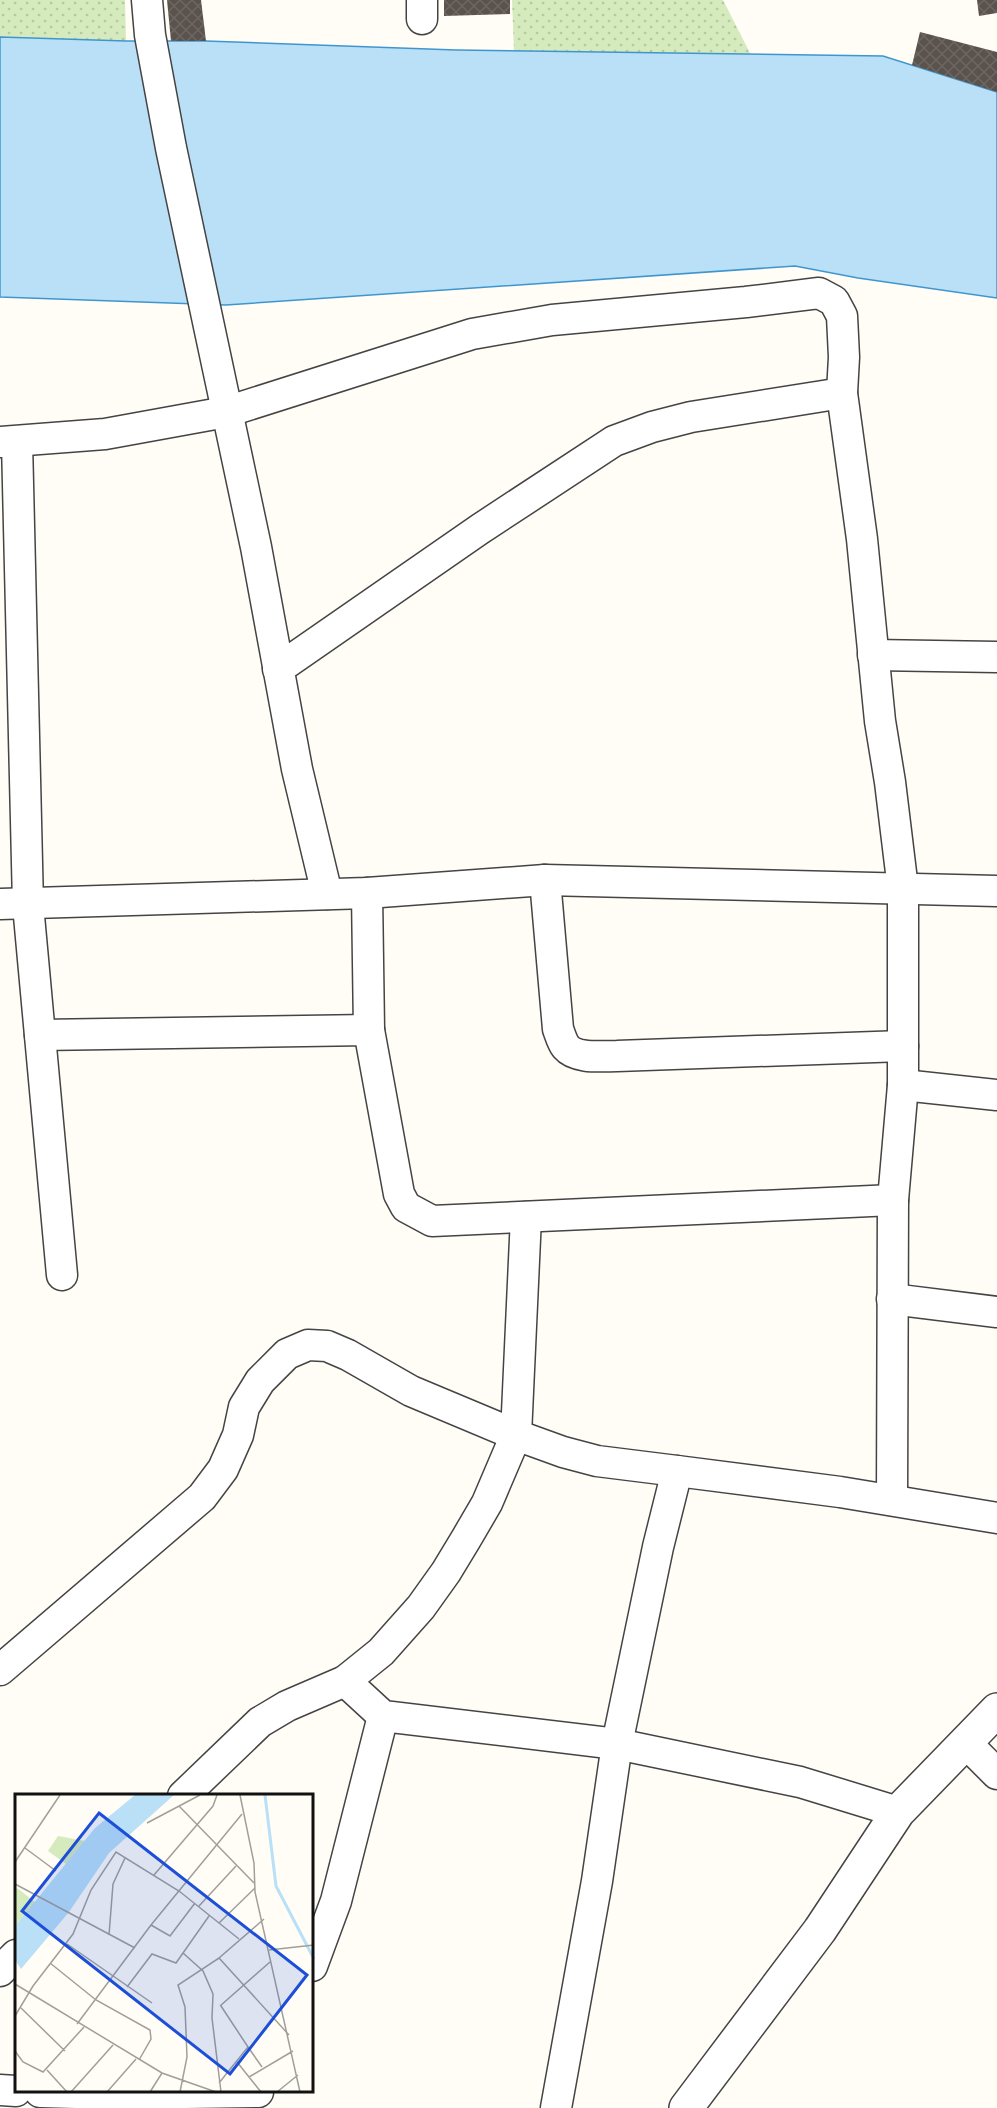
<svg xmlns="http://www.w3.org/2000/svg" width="997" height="2108" viewBox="0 0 997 2108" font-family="Merriweather,serif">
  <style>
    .garden { fill: url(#garden-dots) }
    .water { fill: #b9e0f7; stroke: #3f96cf; stroke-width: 1.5 }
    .building { fill: url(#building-cross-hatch) }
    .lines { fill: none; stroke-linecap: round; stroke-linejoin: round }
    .minor-casing { stroke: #444; stroke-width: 33 }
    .tertiary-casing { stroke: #444; stroke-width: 36 }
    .minor { stroke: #fff; stroke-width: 30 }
    .tertiary { stroke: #fff; stroke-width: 33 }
    .inset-river { fill: none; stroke: #b9e0f7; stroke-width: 3 }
    .inset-road { fill: none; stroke: #a09f9a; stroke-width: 1.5 }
    .view { fill: #1d4ed8; fill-opacity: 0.15; stroke: #1d4ed8; stroke-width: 3 }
    .inset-edge { fill: none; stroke: #111; stroke-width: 3 }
  </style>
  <defs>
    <pattern id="garden-dots" width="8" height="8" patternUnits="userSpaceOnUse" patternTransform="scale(1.5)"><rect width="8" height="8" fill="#d5ebbd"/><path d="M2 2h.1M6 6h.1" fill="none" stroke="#b6c8a1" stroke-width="1.8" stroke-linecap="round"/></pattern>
    <pattern id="building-cross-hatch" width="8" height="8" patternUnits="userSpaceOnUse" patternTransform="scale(1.5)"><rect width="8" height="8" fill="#5a524d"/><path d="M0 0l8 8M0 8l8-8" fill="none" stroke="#6d6662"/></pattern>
  </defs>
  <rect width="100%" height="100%" fill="#fffdf5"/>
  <g class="garden">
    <path d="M0,0h125l1,41 -126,-4z"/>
    <path d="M512,0h211l28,55 -237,-4z"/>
  </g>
  <path class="water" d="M0,37l126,4h80l250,9 427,6 114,36v206l-139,-20 -63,-12 -569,39 -226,-8z"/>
  <g class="building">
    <path d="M167,0h34l5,41h-35z"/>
    <path d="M444,0h66v14l-66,2z"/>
    <path d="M977,0h20v13l-18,3z"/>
    <path d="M920,32l77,20v40l-85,-27z"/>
  </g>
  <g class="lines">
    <g class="minor-casing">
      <g id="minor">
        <path d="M147,0l3,35 21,113 85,399 41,222 30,125"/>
        <path d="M422,0v19"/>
        <path d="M0,442l105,-8 121,-22 246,-78 80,-14 194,-18 73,-9 15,8 8,15 2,41 -2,36 20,146 18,182 10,61 13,107v196l-10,115 -1,300"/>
        <path d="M17,442l11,463 34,370"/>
        <path d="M873,655l124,2"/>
        <path d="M278,669l202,-140 134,-88 38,-14 39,-10 151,-24"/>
        <path d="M545,880l13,149c2,5 4,13 8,18 10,12 36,9 51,9l286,-10"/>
        <path d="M367,893l2,137"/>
        <path d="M0,904l367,-11 178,-13 452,11"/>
        <path d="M40,1035l329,-5 30,164 7,13 26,14 461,-21"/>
        <path d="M903,1085l94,10"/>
        <path d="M892,1299l105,13"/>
        <path d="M677,1471l163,21 157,26"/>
        <path d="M0,1670l202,-173 21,-28 15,-34 6,-28 16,-26 27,-27 21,-9 19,1 21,9 63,36 105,44 47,17 34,9 80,10 -19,76 -41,197 -20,137 -41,227"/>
        <path d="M345,1681l38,35 234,28 183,38 98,30"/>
        <path d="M966,1743l31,31"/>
        <path d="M183,1796l77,-74 27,-16 58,-25 36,-29 40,-45 25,-35 20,-33 21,-36 29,-68 10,-218"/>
        <path d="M312,1966l24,-65 47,-185"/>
        <path d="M0,1971l16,-16"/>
        <path d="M0,2090l16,1"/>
        <path d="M40,2092l72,2 146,-2"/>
      </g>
    </g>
    <g class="tertiary-casing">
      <path id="tertiary" d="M686,2108l134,-178 78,-118 99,-102"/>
    </g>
    <use href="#minor" class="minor"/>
    <use href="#tertiary" class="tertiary"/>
  </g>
  <g transform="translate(15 1794)">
    <rect width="298" height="298" fill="#fffdf5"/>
    <path d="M43,42l27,5 -19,23 -18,-13zM2,94l18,14 -20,24v-35z" fill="#d5ebbd"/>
    <path d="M120,1h39l-65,58 -40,59 -48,57 -6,-9v-34l80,-98z" fill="#b9e0f7"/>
    <path class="inset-river" d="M250,1l11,91 38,73"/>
    <path class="inset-road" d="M225,1l14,68 1,29 45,200M164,12l75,77M132,29l53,-28M10,54l31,23M0,68l45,-67M139,81l59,-69 4,-11M0,90l120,64M184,112l37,-40M204,129l36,-35M136,131l19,11 25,-33M94,141l4,-51 12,-26M52,150l85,59M254,156l45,-5M168,159l20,18 10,23 -1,24 9,74M204,164l45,-39M35,169l46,37 54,30 1,9 -12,21M0,190l147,89 54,19M112,193l25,-33 24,9 33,-47M205,212l50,-44M6,214l44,43M0,222l18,-30 40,-52 18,-44 25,-38 63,39 60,48M62,230l74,-99 91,-111M233,253l14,20M0,257l8,11 20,10 41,-45M222,268l24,30M32,276l20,22M234,283l44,-26M204,289l29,-36 -27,-41M56,298l42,-47M92,298l29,-33M135,298l12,-19M165,298l7,-35 -2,-50 -7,-22 41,-27 70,77M262,298l21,-17"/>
    <path class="view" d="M84,19l208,162 -77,99 -208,-163z"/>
    <rect width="298" height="298" class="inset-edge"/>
  </g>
</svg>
